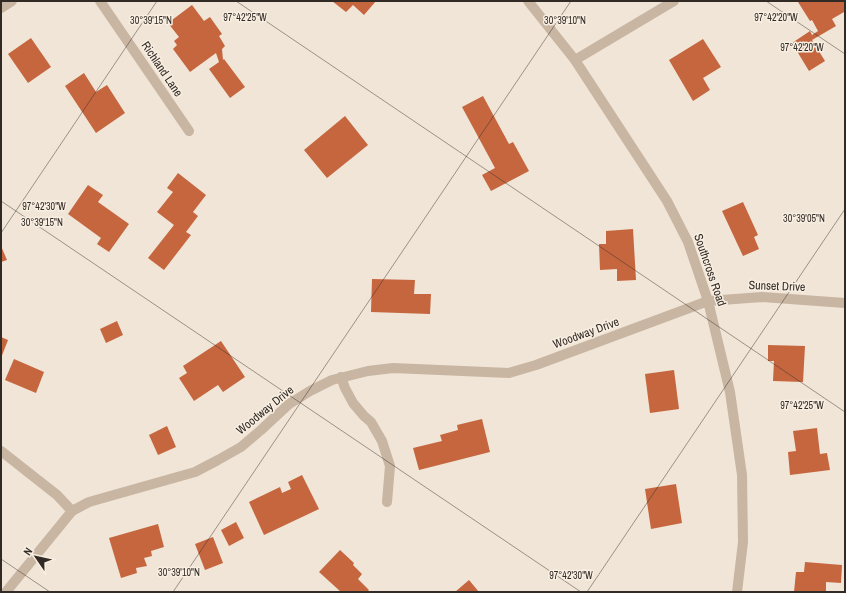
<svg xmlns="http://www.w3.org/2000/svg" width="846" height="593" viewBox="0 0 846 593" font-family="'Archivo Narrow',sans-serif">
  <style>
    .building { fill: #c5663f }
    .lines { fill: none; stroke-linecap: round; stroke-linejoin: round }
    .minor { stroke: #c8b5a2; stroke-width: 10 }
    .ticks { fill: none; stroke: #322a25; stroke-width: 1; stroke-opacity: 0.45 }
    .labels { text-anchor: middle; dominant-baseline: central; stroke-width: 3; stroke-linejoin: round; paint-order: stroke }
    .street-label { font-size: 12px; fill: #322a25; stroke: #f8efe2 }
    .ticks-label { font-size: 10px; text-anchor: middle; fill: #322a25; stroke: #f8efe2; stroke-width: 3; stroke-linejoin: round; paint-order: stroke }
  </style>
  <rect width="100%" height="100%" fill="#f0e5d6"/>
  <g class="building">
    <path d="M332,1h44l-12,14 -11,-10 -7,7z"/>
    <path d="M799,1h46v13l-1,-2 -12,7 4,7 -24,14 13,21 -16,10 -17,-28 18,-12 2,4 6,-4 -6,-11 -2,1 -12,-19z"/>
    <path d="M192,5l12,16 6,-4 12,17 -3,2 6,10 -3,3 1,11 1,-1 21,28 -15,11 -21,-29 10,-7 -3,-9 -26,19 -17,-23 4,-4 -3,-4 5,-4 -11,-14z"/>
    <path d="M31,38l20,29 -23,16 -20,-29z"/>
    <path d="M703,39l18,28 -18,11 7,12 -17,11 -24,-41z"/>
    <path d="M84,73l12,19 11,-7 18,28 -29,20 -31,-47z"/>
    <path d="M483,96l26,48 4,-2 16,29 -38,20 -9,-16 13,-7 -33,-61z"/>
    <path d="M345,116l23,29 -41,33 -23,-28z"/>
    <path d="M178,173l28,22 -13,17 5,4 -12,16 5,3 -27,35 -16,-12 26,-33 -17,-13 16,-20 -6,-4z"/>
    <path d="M88,185l15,10 -5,7 31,22 -20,28 -12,-8 4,-6 -33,-24z"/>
    <path d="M743,202l15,33 -4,2 5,12 -16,7 -21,-45z"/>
    <path d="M633,229l3,51 -19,1v-12l-17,1 -1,-26h7v-13z"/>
    <path d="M1,246l6,14 -6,2z"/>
    <path d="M372,279l43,1 -1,14h17l-1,20 -59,-2z"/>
    <path d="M117,321l6,14 -17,8 -6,-14z"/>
    <path d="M1,337l7,3 -7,18z"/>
    <path d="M221,341l24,36 -22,15 -5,-7 -24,16 -15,-23 8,-5 -4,-7z"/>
    <path d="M768,345l37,1 -2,36 -30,-1 1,-20h-6z"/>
    <path d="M14,359l30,13 -8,21 -31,-13z"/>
    <path d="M674,370l5,39 -29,4 -5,-39z"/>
    <path d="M482,419l8,33 -71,18 -6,-22 29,-7 -2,-6 18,-5 -1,-5z"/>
    <path d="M167,426l9,21 -18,8 -9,-20z"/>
    <path d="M817,428l3,26 7,-1 3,17 -40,5 -2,-23 8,-1 -3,-20z"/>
    <path d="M302,475l17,34 -55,26 -15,-33 31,-15 2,6 9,-4 -3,-7z"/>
    <path d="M676,484l6,39 -31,6 -6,-40z"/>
    <path d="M236,522l8,16 -15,8 -8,-16z"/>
    <path d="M158,524l6,23 -13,4 1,5 -8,2 3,8 -11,2 1,5 -16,5 -12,-40z"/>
    <path d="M213,537l10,26 -18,7 -10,-26z"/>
    <path d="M340,550l14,13 -1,2 9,9 -4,5 11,11 -2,2h-26l-22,-20z"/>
    <path d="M805,562l37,3 -1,18 -15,-1v10h-32l2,-20h8z"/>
    <path d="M469,580l10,12h-24z"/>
  </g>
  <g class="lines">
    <g class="minor">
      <path d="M100,1l89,130"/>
      <path d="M528,1l47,59 92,141 21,41 20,59 22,91 12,83 1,67 -6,50"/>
      <path d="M1,8l11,-7"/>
      <path d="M575,60l99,-59"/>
      <path d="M341,377l4,11 8,15 11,13 7,6 11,19 8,25 -3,36"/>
      <path d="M1,451l56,44 15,16"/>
      <path d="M6,592l66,-81 17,-9 106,-30 23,-12 23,-13 20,-17 28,-26 21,-13 22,-11 36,-9 25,-3 116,5 27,-8 172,-64 54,-4 83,6"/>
    </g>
  </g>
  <path class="ticks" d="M236,1l609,411M766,1l79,53M1,201l580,391M1,233l156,-232M1,559l49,33M173,592l398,-591M587,592l258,-383"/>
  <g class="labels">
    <g class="street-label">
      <text transform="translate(162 69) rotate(56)">Richland Lane</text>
      <text transform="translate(710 270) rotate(71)">Southcross Road</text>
      <text transform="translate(777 286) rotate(2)">Sunset Drive</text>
      <text transform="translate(586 333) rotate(-20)">Woodway Drive</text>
      <text transform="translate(265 410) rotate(-39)">Woodway Drive</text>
    </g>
  </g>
  <g class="ticks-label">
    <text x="245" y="21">97°42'25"W</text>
    <text x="776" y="21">97°42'20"W</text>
    <text x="151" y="24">30°39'15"N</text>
    <text x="565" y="24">30°39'10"N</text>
    <text x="802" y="51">97°42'20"W</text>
    <text x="44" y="210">97°42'30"W</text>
    <text x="804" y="222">30°39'05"N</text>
    <text x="42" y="226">30°39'15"N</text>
    <text x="802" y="409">97°42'25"W</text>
    <text x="179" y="576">30°39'10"N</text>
    <text x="571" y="579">97°42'30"W</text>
  </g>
  <rect width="846" height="593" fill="none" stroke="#322a25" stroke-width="4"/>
  <g transform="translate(36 557) rotate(304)" stroke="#f8efe2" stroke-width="3" paint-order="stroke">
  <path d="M0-3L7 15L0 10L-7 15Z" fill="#322a25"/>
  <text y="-6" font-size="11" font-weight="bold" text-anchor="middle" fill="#322a25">N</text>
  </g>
</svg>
